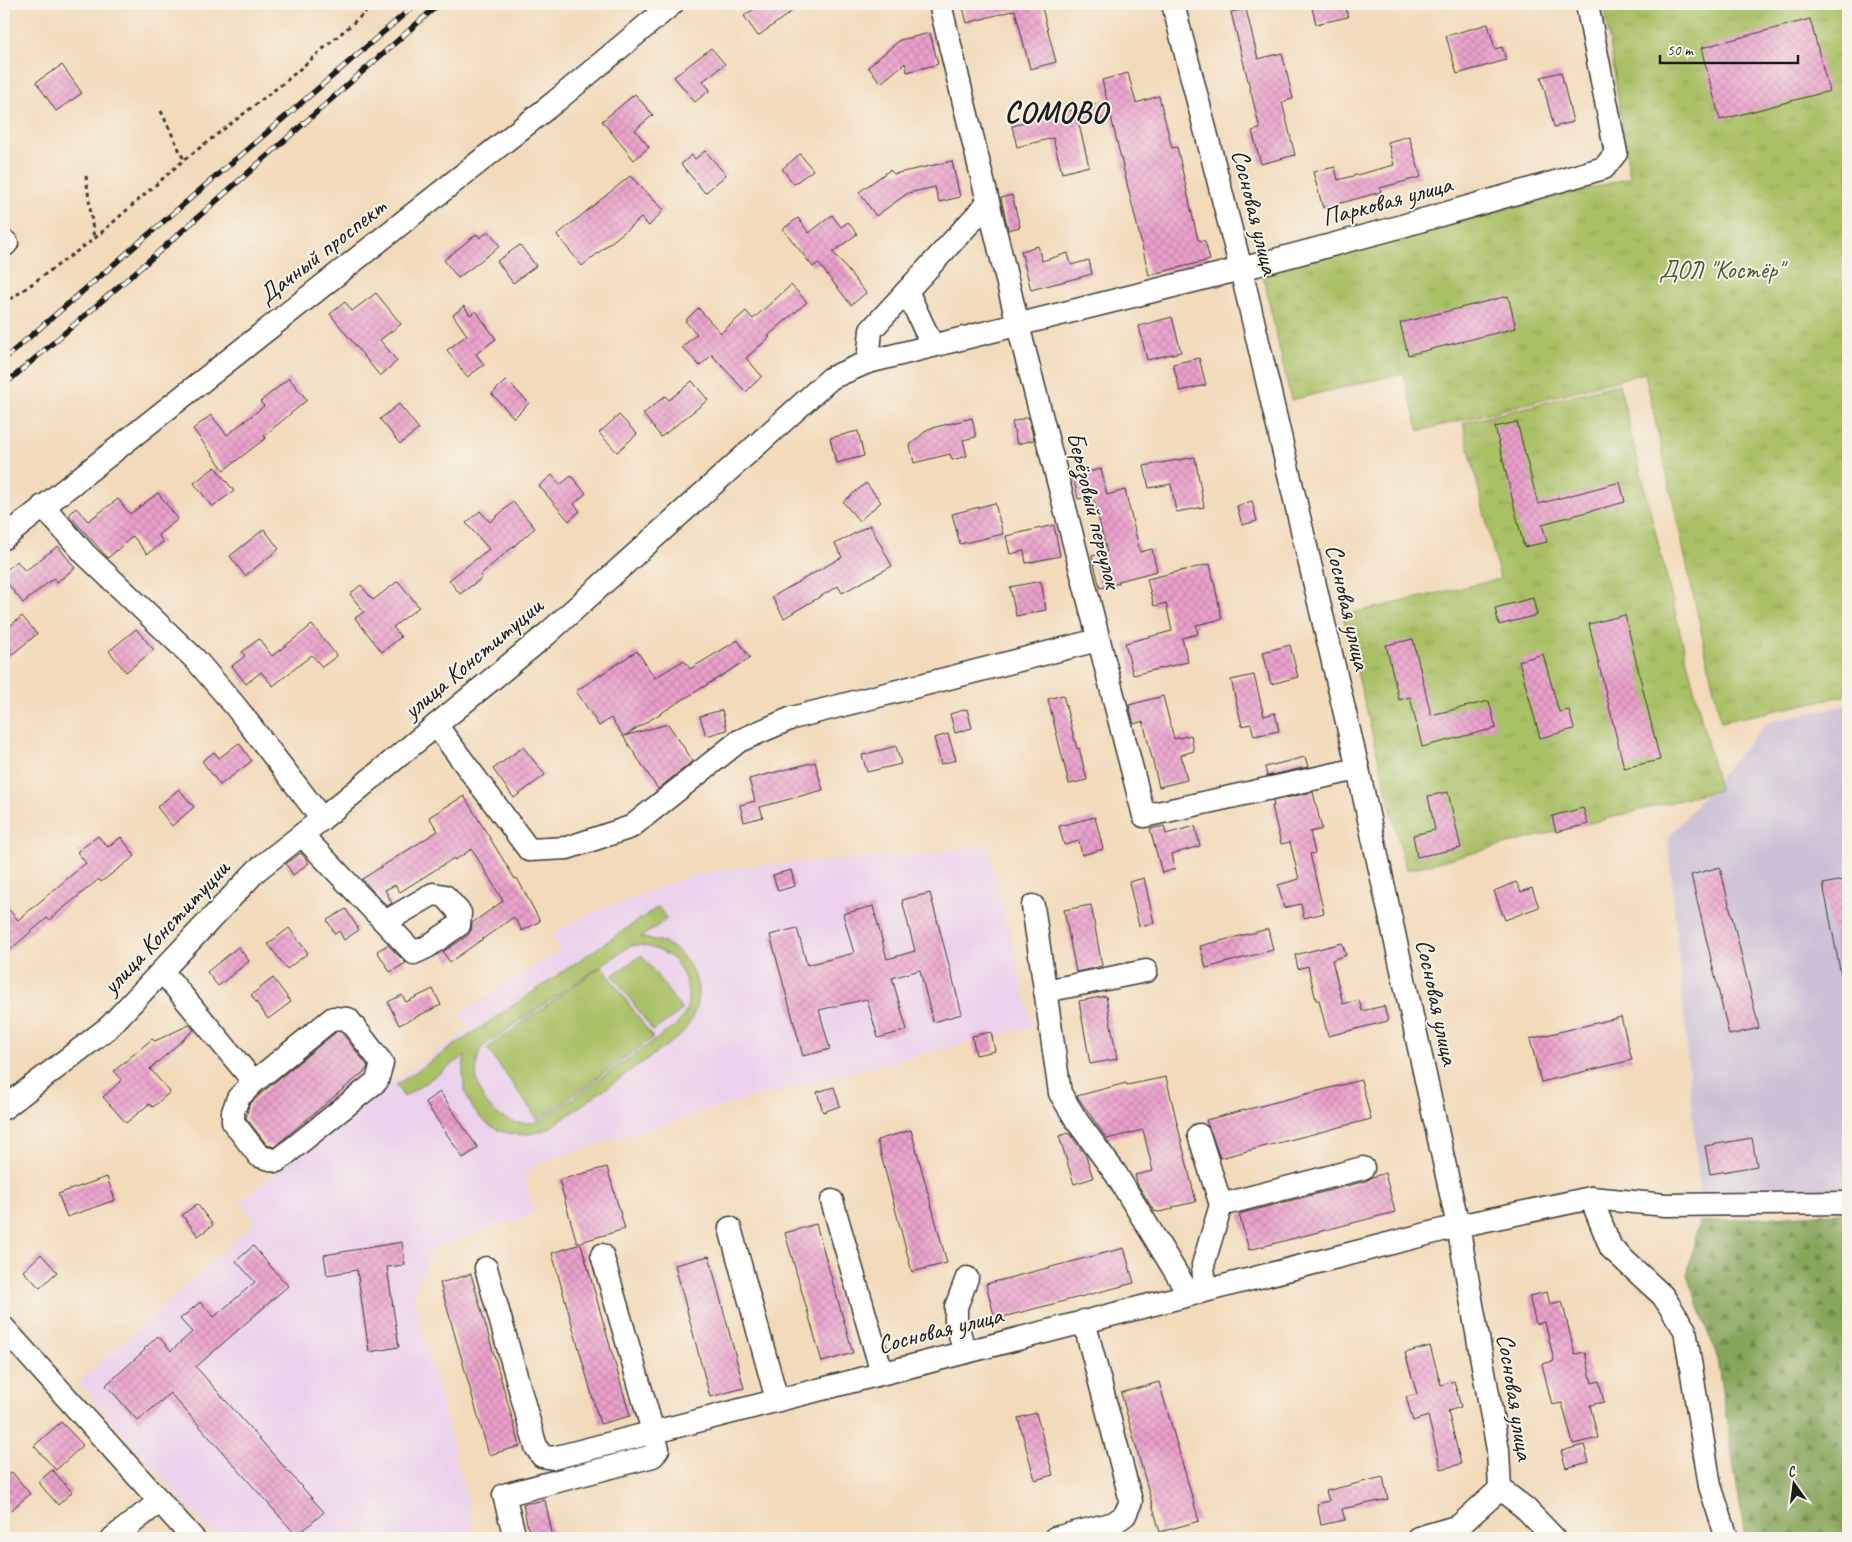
<svg xmlns="http://www.w3.org/2000/svg" width="1852" height="1542" viewBox="0 0 1852 1542" font-family="Caveat,sans-serif">
  <style>
    .built { fill: #ebd1ec }
    .industrial { fill: #cbbfd6 }
    .grass { fill: #a9c065; stroke: #626e40; fill-rule: evenodd }
    .forest { fill: url(#forest-firs); stroke: #51613b }
    .park { fill: url(#park-tufts); stroke: #626e40 }
    .building { fill: url(#building-cross-hatch) }
    .lines { fill: none; stroke-linecap: round; stroke-linejoin: round }
    .minor-casing { stroke: #3c3834; stroke-width: 25 }
    .path { stroke: #3c3834; stroke-width: 3; stroke-dasharray: 4 4; stroke-linecap: butt }
    .minor { stroke: #fff; stroke-width: 22 }
    .rail-casing { stroke: #1c1c1c; stroke-width: 5.5 }
    .rail { stroke: #f7f3e8; stroke-width: 4; stroke-dasharray: 11; stroke-linecap: butt }
    .labels { text-anchor: middle; dominant-baseline: central; stroke-width: 4; stroke-linejoin: round; paint-order: stroke }
    .street-label { font-size: 25px; fill: #1c1c1c; stroke: #f7f3e8 }
    .park-label { font-size: 25px; fill: #4d5536; stroke: #f7f3e8 }
    .district-label { font-size: 30px; font-weight: bold; letter-spacing: 1px; fill: #1c1c1c; stroke: #f7f3e8 }
  </style>
  <defs>
    <pattern id="forest-firs" width="22" height="20" patternUnits="userSpaceOnUse" patternTransform="scale(1.25)"><rect width="22" height="20" fill="#86a65a"/><path d="M5 1l3.5 6h-7zM16 11l3.5 6h-7z" fill="#6d864a"/></pattern>
    <pattern id="park-tufts" width="24" height="20" patternUnits="userSpaceOnUse" patternTransform="scale(1.25)"><rect width="24" height="20" fill="#a9c065"/><path d="M3 7l-1-3M5 7V3M7 7l1-3M15 17l-1-3M17 17v-4M19 17l1-3" fill="none" stroke="#91a457"/></pattern>
    <pattern id="building-cross-hatch" width="8" height="8" patternUnits="userSpaceOnUse" patternTransform="scale(1.25)"><rect width="8" height="8" fill="#eaa0cb"/><path d="M0 0l8 8M0 8l8-8" fill="none" stroke="#c889ae"/></pattern>
  </defs>
  <rect width="100%" height="100%" fill="#f7f3e8"/>
  <filter id="ink" filterUnits="userSpaceOnUse"><feTurbulence type="fractalNoise" baseFrequency=".02" numOctaves="2"/><feDisplacementMap in="SourceGraphic" scale="10" xChannelSelector="R" yChannelSelector="G"/><feConvolveMatrix kernelMatrix="1 2 1 2 8 2 1 2 1" color-interpolation-filters="sRGB"/></filter>
  <filter id="wash" filterUnits="userSpaceOnUse"><feTurbulence type="fractalNoise" baseFrequency=".0096" numOctaves="4" result="noise"/><feDisplacementMap in="SourceGraphic" scale="20" xChannelSelector="R" yChannelSelector="G"/><feGaussianBlur stdDeviation="1.12" result="paint"/><feColorMatrix in="noise" values="0 0 0 0 0 0 0 0 0 0 0 0 0 0 0 0 0 1.4 0 .05"/><feComposite in="paint" operator="in"/></filter>
  <g filter="url(#wash)">
    <rect width="100%" height="100%" fill="#f2daba"/>
    <path class="built" d="M987,844l46,182 -285,73 -208,63 -15,14 9,38 -102,35 -18,48 56,215 4,26h-258l-138,-155 177,-161 -15,-20 121,-99 108,-73 -9,-16 100,-64 -9,-14 33,-20 106,-40 46,-9 200,-14z"/>
    <path class="industrial" d="M1848,705v490l-148,2 -32,-359 98,-115z"/>
    <g class="grass">
      <path d="M658,907l9,12 -27,19c11,1 21,2 30,8 8,4 14,11 19,19 16,24 9,49 -9,71l-129,91c-52,25 -98,-17 -86,-71l-61,41 -8,-12zM640,945c10,2 21,5 29,11 17,12 25,43 14,61 -2,3 -5,6 -8,9l-135,95c-9,2 -18,3 -27,1 -32,-10 -46,-48 -30,-76l147,-100z"/>
      <path d="M642,955l40,55 -29,21 -40,-56z"/>
      <path d="M602,966l51,72 -115,82 -51,-72z"/>
    </g>
    <path class="forest" d="M1848,1212v326h-103l-29,-185 -29,-78 12,-53z"/>
    <g class="park">
      <path d="M1604,4h244v691l-127,27 -76,-349 -226,58 -16,-58 -112,27 -29,-129 368,-93z"/>
      <path d="M1619,384l100,406 -313,80 -63,-255 157,-36 -37,-156z"/>
    </g>
    <g id="blocks">
      <g class="building">
        <path d="M761,4h41l-44,32 -14,-20z"/>
        <path d="M962,4h79l15,58 -26,7 -15,-59 -48,13z"/>
        <path d="M1311,4h34l3,13 -32,7z"/>
        <path d="M1246,9l12,50 24,-6 11,46 -11,3 13,53 -34,9 -9,-33 8,-2 -29,-117z"/>
        <path d="M1810,19l19,72 -109,29 -19,-72z"/>
        <path d="M1488,24l7,25 7,-2 4,13 -49,14 -11,-38z"/>
        <path d="M930,33l8,31 -31,8 -2,-9 -24,20 -13,-16 32,-27z"/>
        <path d="M711,48l14,16 -22,17 7,9 -15,12 -21,-25z"/>
        <path d="M62,65l20,28 -26,18 -20,-29z"/>
        <path d="M1561,72l12,50 -19,5 -13,-50z"/>
        <path d="M1128,73l8,30 23,-7 13,52 5,-1 21,93 7,1 5,19 -61,15 -38,-158 -32,8 10,41 -27,7 -9,-35 -36,9 -5,-21 95,-25 -5,-21z"/>
        <path d="M635,94l18,21 -18,15 14,17 -15,13 -32,-39z"/>
        <path d="M1409,136l12,41 -41,11 1,4 -58,16 -10,-36 22,-5 3,13 56,-15 -6,-23z"/>
        <path d="M705,151l21,24 -21,18 -24,-29 11,-9 3,4z"/>
        <path d="M800,154l13,16 -19,14 -12,-15z"/>
        <path d="M952,161l8,36 -21,5 -4,-15 -27,6 -32,23 -17,-24 31,-22 4,4z"/>
        <path d="M630,176l34,34 -15,16 -8,-8 -59,48 -25,-31z"/>
        <path d="M1012,195l8,32 -12,3 -7,-32z"/>
        <path d="M832,215l9,12 7,-5 9,12 -24,18 33,41 -15,12 -33,-42 -5,4 -30,-38 15,-11 11,15z"/>
        <path d="M489,231l11,15 -42,32 -14,-18 33,-26 3,4z"/>
        <path d="M520,245l16,21 -23,17 -16,-22z"/>
        <path d="M1038,246l4,15 26,-8 3,12 18,-5 3,14 -61,16 -10,-39z"/>
        <path d="M791,285l16,17 -39,34 2,1 -24,21 16,18 -16,16 -34,-37 -12,11 -18,-19 15,-13 -12,-13 13,-13 23,25 25,-22 7,8z"/>
        <path d="M376,293l25,31 -21,16 17,21 -17,15 -50,-62 15,-12 7,9z"/>
        <path d="M1508,296l8,32 -108,27 -8,-32z"/>
        <path d="M464,306l6,9 6,-4 20,28 -20,15 8,11 -17,12 -20,-27 20,-15 -14,-20z"/>
        <path d="M1172,317l9,35 -34,8 -8,-34z"/>
        <path d="M1199,358l7,27 -26,6 -7,-27z"/>
        <path d="M289,378l18,22 -43,36 2,2 -42,32 -31,-41 18,-14 16,20 37,-29 -4,-4z"/>
        <path d="M506,380l23,23 -15,15 -22,-24z"/>
        <path d="M692,381l16,19 -47,37 -18,-23 22,-18 4,4z"/>
        <path d="M399,404l20,25 -19,15 -20,-25z"/>
        <path d="M619,415l18,19 -20,18 -18,-19z"/>
        <path d="M1028,417l6,23 -17,4 -5,-22z"/>
        <path d="M972,418l4,19 -13,3 4,16 -15,4 -2,-6 -36,9 -4,-18 18,-16z"/>
        <path d="M1517,422l21,82 82,-22 5,20 -83,22 5,18 -23,5 -29,-120z"/>
        <path d="M858,431l6,25 -28,7 -6,-25z"/>
        <path d="M1195,457l9,50 -28,5 -5,-28 -22,4 -5,-22z"/>
        <path d="M215,467l19,24 -22,16 -18,-24z"/>
        <path d="M1101,469l6,26 18,-5 15,62 12,-3 5,22 -38,10v2l-19,5 -8,-32 15,-4 -14,-56 -15,3 -5,-24z"/>
        <path d="M552,475l8,10 11,-9 15,17 -12,11 6,7 -11,10 -30,-35z"/>
        <path d="M866,483l15,19 -22,19 -16,-19z"/>
        <path d="M158,493l20,26 -20,16 5,7 -16,12 -14,-18 -25,22 -39,-43 7,-7 12,13 30,-22 12,15z"/>
        <path d="M1252,501l5,20 -15,4 -5,-19z"/>
        <path d="M513,502l22,26 -55,47 2,3 -22,16 -11,-14 40,-31 -23,-26 14,-12 10,11z"/>
        <path d="M995,503l8,31 -43,10 -8,-30z"/>
        <path d="M870,525l22,41 -50,27 -4,-7 -54,32 -12,-21 70,-40 -7,-13z"/>
        <path d="M1054,525l6,31 -34,7 -2,-12 -14,3 -4,-18z"/>
        <path d="M264,529l15,20 -34,27 -15,-20z"/>
        <path d="M58,546l17,22 -18,14 -3,-4 -31,25 -19,-24v-7l13,-11 8,10z"/>
        <path d="M1210,564l12,55 -26,6 2,9 -16,4 6,24 -55,13 -8,-32 47,-12 -6,-28 -12,3 -7,-27z"/>
        <path d="M398,581l21,26 -26,20 8,10 -19,15 -27,-34 9,-6 -14,-18 11,-9 12,15z"/>
        <path d="M1041,581l5,29 -30,6 -6,-29z"/>
        <path d="M1533,598l4,17 -38,10 -4,-17z"/>
        <path d="M1625,615l35,145 -36,8 -35,-144z"/>
        <path d="M22,616l15,18 -33,27v-30z"/>
        <path d="M312,625l25,31 -15,11 -10,-12 -39,31 -12,-14 -15,12 -14,-18 13,-10 -3,-4 17,-13 13,17z"/>
        <path d="M136,629l18,21 -28,22 -17,-21z"/>
        <path d="M1413,639l18,76 58,-14 7,27 -74,19 -12,-50 -11,3 -13,-55z"/>
        <path d="M738,640l12,18 -126,78 44,-12 25,37 -35,28 -47,-71 -12,8 -23,-35 61,-40 18,27 29,-18 6,9z"/>
        <path d="M1290,645l8,32 -27,7 -8,-32z"/>
        <path d="M1543,654l16,58 10,-2 5,19 -34,9 -21,-77z"/>
        <path d="M1254,675l10,41 11,-3 4,18 -25,5 -3,-12 -9,2 -11,-46z"/>
        <path d="M1063,695l14,54 2,-1 8,32 -18,4 -21,-85z"/>
        <path d="M1163,696l11,43 17,-4 3,16 -13,4 6,25 -28,7 -16,-66 -9,3 -5,-19z"/>
        <path d="M967,709l5,19 -17,5 -5,-19z"/>
        <path d="M722,710l5,20 -21,6 -6,-20z"/>
        <path d="M948,734l8,26 -15,4 -7,-26z"/>
        <path d="M239,743l13,18 -32,24 -18,-24 12,-9 5,6z"/>
        <path d="M896,746l5,18 -34,8 -5,-17z"/>
        <path d="M523,747l22,28 -31,23 -21,-29z"/>
        <path d="M1305,757l3,10 -41,9 -2,-9z"/>
        <path d="M815,762l8,28 -63,17 3,10 -19,5 -4,-17 15,-4 -6,-22z"/>
        <path d="M179,789l15,18 -22,19 -15,-19z"/>
        <path d="M1313,792l9,37 -12,3 5,21 -5,1 14,59 -20,5 -3,-14 -17,4 -6,-23 21,-6 -9,-37 -9,2 -9,-38h2l-1,-5z"/>
        <path d="M1448,792l13,56 -44,9 -4,-22 22,-5 -7,-34z"/>
        <path d="M464,796l51,83 2,-1 23,43 -18,10 -8,-14 -64,45 -7,-10 24,-16 4,-5 1,-8 31,-22 -31,-52 -17,11 -1,-2 -54,34 -5,-7 -10,5 7,13 -5,3 -25,-27 76,-48 -9,-14z"/>
        <path d="M1583,808l5,16 -32,8 -4,-16z"/>
        <path d="M1095,817l8,32 -21,6 -3,-14 -15,4 -5,-19z"/>
        <path d="M1164,826l2,8 29,-8 5,20 -28,8 3,15 -13,4 -12,-44z"/>
        <path d="M98,836l10,11 13,-10 14,19 -34,26 -2,-3 -50,41 -2,-2 -43,37v-51l14,16 68,-57 -9,-11z"/>
        <path d="M301,853l8,10 -16,12 -7,-11z"/>
        <path d="M1720,867l39,161 -30,7 -38,-160z"/>
        <path d="M791,870l4,16 -17,5 -5,-16z"/>
        <path d="M1144,878l10,45 -15,3 -10,-44z"/>
        <path d="M1848,879v96h-7l-18,-91z"/>
        <path d="M1516,882l5,10 11,-4 7,19 -34,13 -11,-29z"/>
        <path d="M930,893l32,121 -29,8 -13,-52 -28,8 15,52 -29,8 -11,-39 -48,11 11,39 -27,7 -33,-121 27,-7 10,37 47,-12 -11,-39 30,-8 14,53 28,-8 -13,-51z"/>
        <path d="M1091,905l11,61 -26,6 -12,-62z"/>
        <path d="M346,909l13,21 -15,10 -5,-9 -4,3 -8,-14z"/>
        <path d="M289,928l19,25 -21,16 -19,-25z"/>
        <path d="M1268,929l5,21 -67,18 -6,-22z"/>
        <path d="M1342,943l4,12 -14,5 11,44 16,-4 3,11 22,-5 4,15 -60,15 -9,-36h-3l-8,-34 -10,3 -3,-14z"/>
        <path d="M388,945l18,18 -16,9 -13,-21z"/>
        <path d="M238,947l11,14 -31,25 -11,-14z"/>
        <path d="M273,978l18,24 -23,17 -17,-24z"/>
        <path d="M433,989l8,16 -42,20 -11,-23 14,-7 4,7z"/>
        <path d="M1106,996l11,63 -27,5 -11,-63z"/>
        <path d="M1621,1017l11,43 -91,22 -11,-43z"/>
        <path d="M189,1025l5,5 -44,39 20,23 -17,15 -4,-3 -23,19 -23,-26 19,-17 -8,-9 38,-32 3,2z"/>
        <path d="M337,1031l4,1 27,34 -2,4 -92,77 -7,-2 -21,-27 3,-13 14,-13z"/>
        <path d="M991,1032l4,19 -19,4 -4,-19z"/>
        <path d="M1166,1077l30,125 -24,5 1,2 -14,3 -5,-1 -17,-28 -2,-8 18,-4 -10,-41 -36,9 -30,-43 49,-13 1,2z"/>
        <path d="M1361,1080l10,39 -151,39 -14,-38z"/>
        <path d="M834,1087l6,19 -17,6 -6,-20z"/>
        <path d="M440,1092l38,56 -15,10 -38,-56z"/>
        <path d="M911,1130l36,133 -35,9 -35,-132z"/>
        <path d="M1069,1133l17,23 7,22 -19,6 -15,-48z"/>
        <path d="M1752,1138l5,28 -47,8 -5,-28z"/>
        <path d="M607,1167l18,62 -48,14 -18,-63z"/>
        <path d="M1385,1173l10,39 -146,38 -10,-36 127,-33 7,-4z"/>
        <path d="M107,1177l8,23 -48,17 -9,-23z"/>
        <path d="M197,1204l16,21 -15,11 -16,-21z"/>
        <path d="M816,1224l37,129 -31,9 -37,-129z"/>
        <path d="M402,1242l3,23 -18,2 12,80 -30,5 -12,-82 -30,5 -3,-20z"/>
        <path d="M581,1244l49,172 -30,8 -48,-171z"/>
        <path d="M253,1246l35,40 -92,81 128,145 -27,24 -127,-143 -32,28 -32,-36 39,-35 -1,-1 14,-13 13,15 21,-19 -12,-13 20,-17 14,15 41,-35 -19,-21z"/>
        <path d="M1124,1248l10,35 -139,36 -9,-35z"/>
        <path d="M41,1254l16,18 -17,16 -17,-17z"/>
        <path d="M709,1256l35,132 -34,9 -35,-132z"/>
        <path d="M471,1274l49,172 -31,9 -49,-172z"/>
        <path d="M1547,1292l3,12 12,-3 13,53 10,-2 7,31 7,-2 5,21 -14,3 8,33 -25,6 -11,-41 -10,2 -10,-41 12,-3 -9,-39 -9,2 -7,-28z"/>
        <path d="M1430,1346l11,39 13,-4 7,26 -13,4 13,53 -20,5 -13,-53 -15,5 -7,-24 11,-3 -12,-41z"/>
        <path d="M1159,1382l40,139 -39,11 -39,-139z"/>
        <path d="M1036,1413l17,62 -18,5 -17,-62z"/>
        <path d="M61,1422l22,23 -27,25 -22,-24z"/>
        <path d="M1584,1445l5,17 -23,6 -5,-17z"/>
        <path d="M52,1470l20,22 -14,13 -20,-23z"/>
        <path d="M12,1472l18,22 -19,16 -7,-9v-22z"/>
        <path d="M1383,1477l5,22 -46,10 3,11 -24,5 -4,-21 12,-3 -3,-10z"/>
        <path d="M545,1500l8,38h-23l-7,-34z"/>
      </g>
    </g>
  </g>
  <g filter="url(#ink)">
    <use href="#blocks" fill-opacity="0" stroke="#3c3834" stroke-width="1"/>
    <g class="lines">
      <g class="minor-casing">
        <g id="minor">
          <path d="M940,4l78,321 126,491 214,-47"/>
          <path d="M1173,4l68,265 117,500 100,457 40,224 2,39"/>
          <path d="M4,246l3,-3"/>
          <path d="M907,291l25,54"/>
          <path d="M868,362l3,-32 117,-127"/>
          <path d="M43,506l42,48 111,106 40,47 86,112"/>
          <path d="M4,538l552,-437 116,-97"/>
          <path d="M436,725l93,125 38,-2 64,-21 108,-86 53,-23 306,-78"/>
          <path d="M302,835l112,118 13,-6 32,-22 1,-12 -15,-17 -12,-2 -48,28"/>
          <path d="M1033,906l27,187 17,28 39,53 73,120"/>
          <path d="M162,971l92,111 79,-64 15,1 34,44 -5,18 -100,80 -18,-5 -26,-34v-10l5,-14 16,-16"/>
          <path d="M1045,991l101,-20"/>
          <path d="M4,1108l105,-81 148,-157 65,-51 225,-185 284,-256 37,-16 373,-93 147,-39 216,-62 12,-15 -29,-149"/>
          <path d="M1199,1135l22,70 -18,60 2,25"/>
          <path d="M1591,1198l20,50 52,48 22,34 25,156 16,49 -1,3"/>
          <path d="M832,1201l50,172"/>
          <path d="M1221,1205l142,-37"/>
          <path d="M730,1228l47,172"/>
          <path d="M486,1268l50,179 6,9 11,2 905,-232 133,-28 75,7 182,-2"/>
          <path d="M4,1328l189,210"/>
          <path d="M965,1352l-9,-30v-15l11,-29"/>
          <path d="M1500,1489l25,19 29,30"/>
          <path d="M113,1538l47,-37"/>
          <path d="M515,1538l-11,-43 149,-39 5,-7 -56,-194"/>
          <path d="M1055,1538l59,-15 11,-8 6,-14 -47,-180"/>
          <path d="M1418,1538l41,-12 41,-37"/>
        </g>
      </g>
      <g class="path">
        <path d="M161,111l23,49"/>
        <path d="M86,176l8,63"/>
        <path d="M4,304l90,-65 90,-79 102,-79 89,-77"/>
      </g>
      <use href="#minor" class="minor"/>
      <g class="rail-casing">
        <g id="rail">
          <path d="M4,359l412,-355"/>
          <path d="M4,385l142,-122 293,-259"/>
        </g>
      </g>
      <use href="#rail" class="rail"/>
    </g>
  </g>
  <g class="labels">
    <g class="street-label">
      <text transform="translate(1387 201) rotate(-15)">Парковая улица</text>
      <text transform="translate(1255 212) rotate(76)">Сосновая улица</text>
      <text transform="translate(322 251) rotate(-38)">Дачный проспект</text>
      <text transform="translate(1094 510) rotate(76)">Берёзовый переулок</text>
      <text transform="translate(1348 607) rotate(77)">Сосновая улица</text>
      <text transform="translate(473 658) rotate(-40)">улица Конституции</text>
      <text transform="translate(166 927) rotate(-47)">улица Конституции</text>
      <text transform="translate(1437 1002) rotate(78)">Сосновая улица</text>
      <text transform="translate(940 1330) rotate(-14)">Сосновая улица</text>
      <text transform="translate(1515 1397) rotate(81)">Сосновая улица</text>
    </g>
    <g class="park-label">
      <text x="1721" y="270">ДОЛ "Костёр"</text>
    </g>
    <g class="district-label">
      <text x="1056" y="112">СОМОВО</text>
    </g>
  </g>
  <rect width="1852" height="1542" fill="none" stroke="#f7f3e8" stroke-width="20"/>
  <g transform="translate(1794 1484) rotate(346)" stroke="#f7f3e8" stroke-width="4" paint-order="stroke">
  <path d="M0-4L9 19L0 12L-9 19Z" fill="#1c1c1c"/>
  <text y="-8" font-size="14" font-weight="bold" text-anchor="middle" fill="#1c1c1c">С</text>
  </g>
  <path d="M1660 55v8h138v-8" fill="none" stroke="#1c1c1c" stroke-width="2.5"/>
  <text x="1667" y="55" font-size="15" fill="#1c1c1c" stroke="#f7f3e8" stroke-width="4" paint-order="stroke">50 m</text>
</svg>
